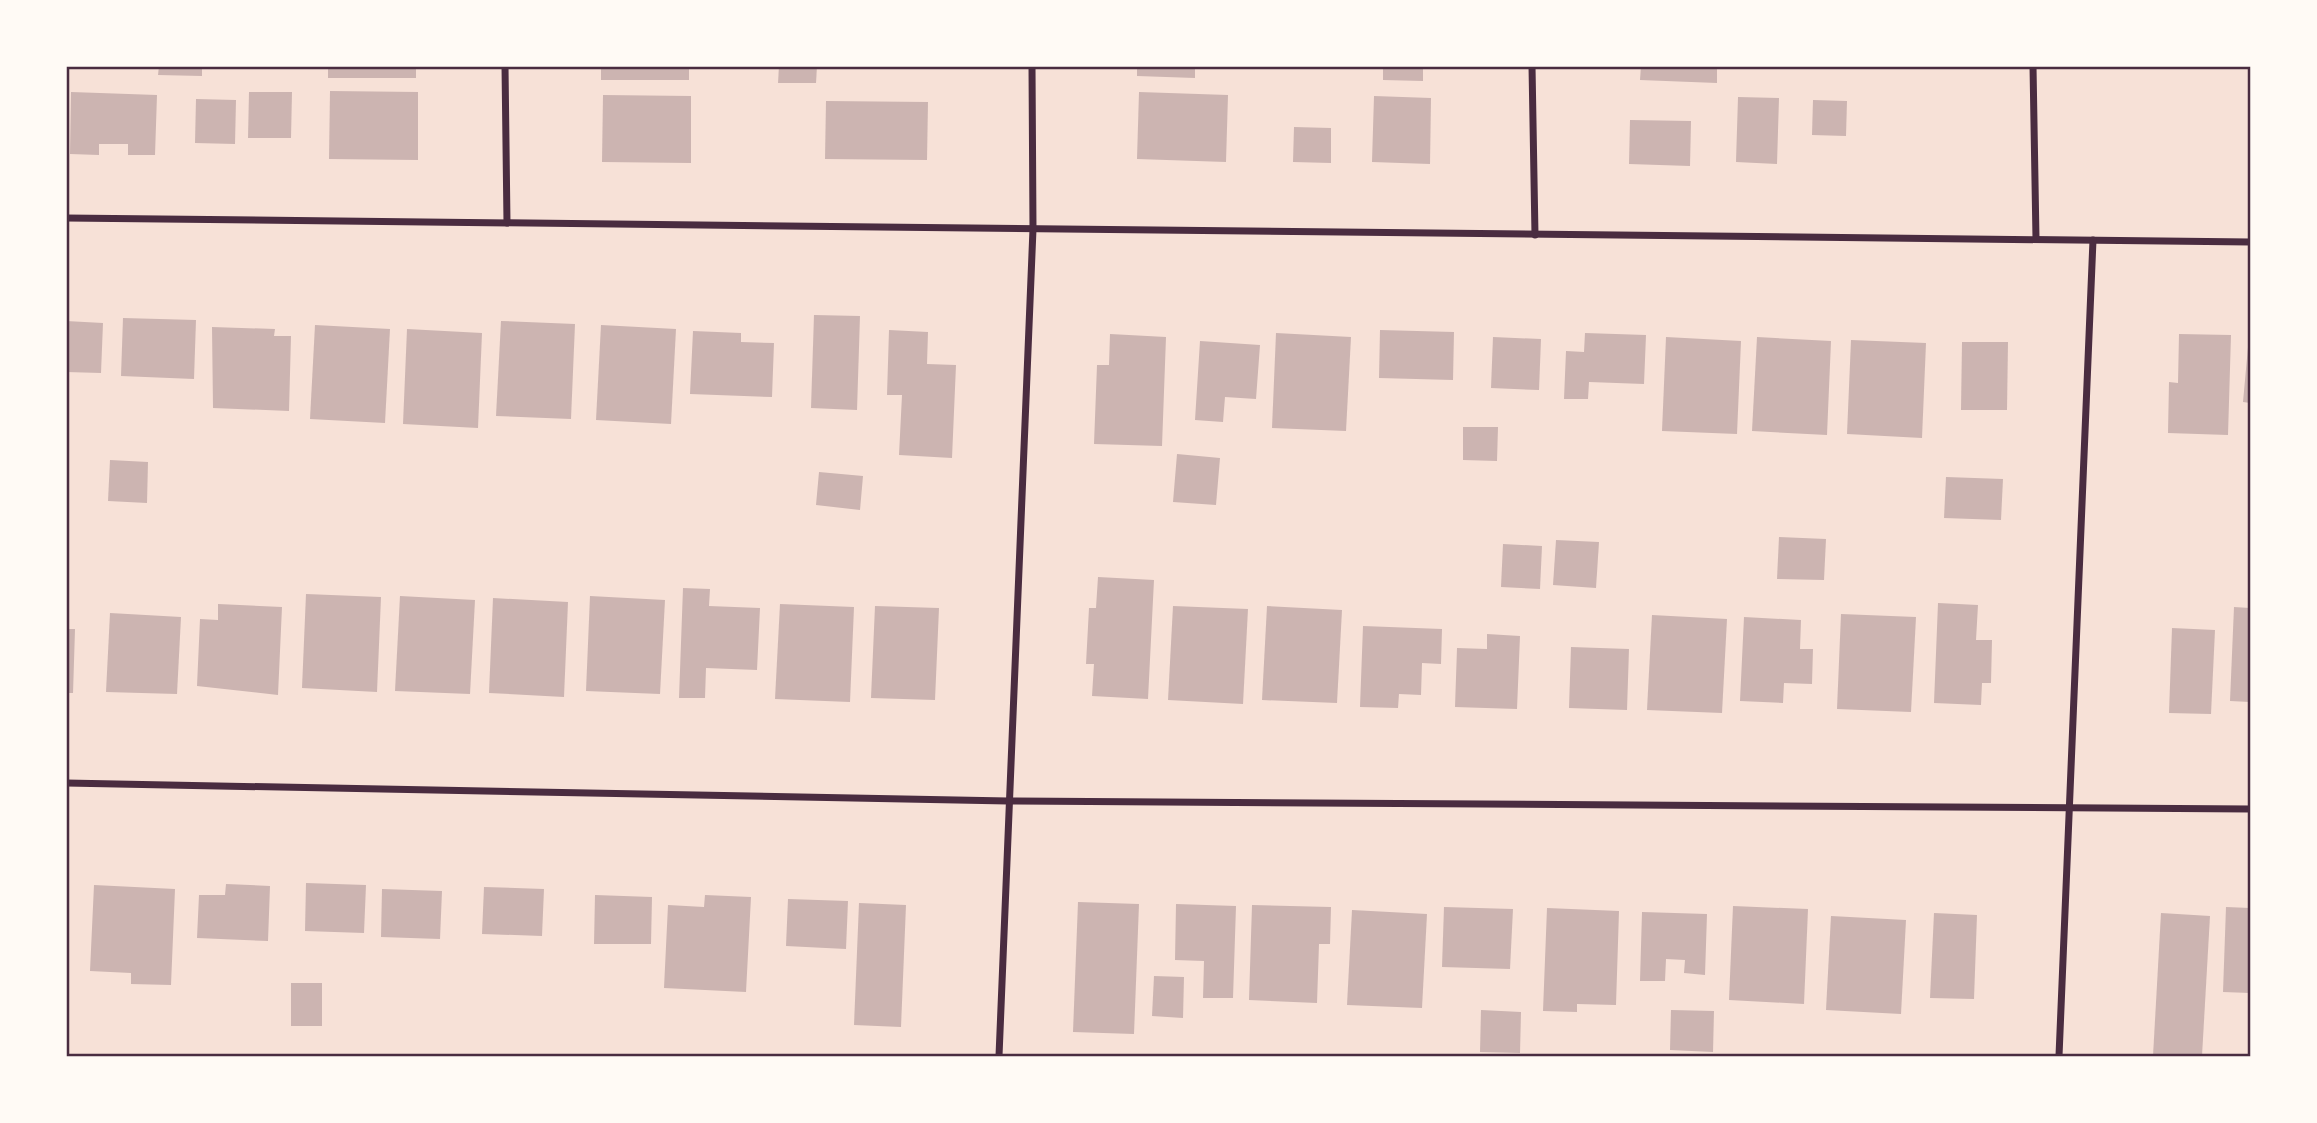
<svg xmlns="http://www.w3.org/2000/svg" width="2317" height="1123" viewBox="0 0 2317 1123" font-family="Rubik,sans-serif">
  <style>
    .building { fill: #ccb4b1 }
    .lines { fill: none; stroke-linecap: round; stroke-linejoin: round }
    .minor { stroke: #4a2c40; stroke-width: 7 }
    .neatline { fill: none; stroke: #4a2c40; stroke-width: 2.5 }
  </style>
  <rect width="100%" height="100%" fill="#f7e1d7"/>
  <g class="building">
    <path d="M159,66h43v10l-44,-1z"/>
    <rect x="328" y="66" width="88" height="12"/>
    <rect x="601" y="66" width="88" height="14"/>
    <path d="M779,66h38l-1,17h-38z"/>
    <path d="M1137,66h58v12l-58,-2z"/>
    <path d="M1349,66h74v15l-40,-1v-11z"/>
    <path d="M1641,66h76v17l-77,-3z"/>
    <path d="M330,91l88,1v68l-89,-1z"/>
    <path d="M71,92l86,3 -2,60h-27v-11h-29v11l-29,-1z"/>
    <path d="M249,92h43l-1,46h-43z"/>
    <path d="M1139,92l89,3 -2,67 -89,-3z"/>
    <path d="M603,95l88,1v67l-89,-1z"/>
    <path d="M1374,96l57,2 -1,66 -58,-2z"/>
    <path d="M1738,97l41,1 -2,66 -41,-2z"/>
    <path d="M196,99l40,1 -1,44 -40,-1z"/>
    <path d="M1813,100l34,1 -1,35 -34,-1z"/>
    <path d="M826,101l102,1 -1,58 -102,-1z"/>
    <path d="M1630,120l61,1 -1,45 -61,-2z"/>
    <path d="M1294,127l37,1v35l-38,-1z"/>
    <path d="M814,315l46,1 -3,94 -46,-2z"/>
    <path d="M123,318l73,2 -2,59 -73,-3z"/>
    <path d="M66,321l37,2 -2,50 -35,-1z"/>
    <path d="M501,321l74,3 -4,95 -75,-3z"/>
    <path d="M315,325l75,4 -5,94 -75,-4z"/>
    <path d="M601,325l75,4 -5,95 -75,-4z"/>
    <path d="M212,327l63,2 -1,7h17l-2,75 -76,-3z"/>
    <path d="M407,329l75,4 -4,95 -75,-4z"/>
    <path d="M889,330l39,2 -1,32 29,1 -4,93 -53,-3 3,-60h-15z"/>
    <path d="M1380,330l74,2 -1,48 -74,-2z"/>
    <path d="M693,331l48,2v9l33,1 -2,54 -82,-3z"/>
    <path d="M1276,333l75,4 -5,94 -74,-3z"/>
    <path d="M1585,333l61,2 -2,49 -55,-2 -1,17h-24l2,-48 18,1z"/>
    <path d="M1110,334l56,3 -4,109 -68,-2 3,-79h12z"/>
    <path d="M2179,334l52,1 -3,100 -60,-2 1,-51 9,1z"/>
    <path d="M2249,336h1v67l-7,-1z"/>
    <path d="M1493,337l48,2 -2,51 -48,-2z"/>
    <path d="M1666,337l75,4 -4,93 -75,-3z"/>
    <path d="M1757,337l74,4 -4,94 -75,-4z"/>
    <path d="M1851,340l75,3 -4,95 -75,-4z"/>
    <path d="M1200,341l60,4 -4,54 -31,-2 -2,25 -28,-2z"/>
    <path d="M1962,342h46l-1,68h-46z"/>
    <path d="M1463,427h35l-1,34 -34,-1z"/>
    <path d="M1177,454l43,4 -4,47 -43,-3z"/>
    <path d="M110,460l38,2 -1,41 -39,-2z"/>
    <path d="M819,472l44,4 -3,34 -44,-5z"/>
    <path d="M1946,477l57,2 -2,41 -57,-2z"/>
    <path d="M1779,537l47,2 -2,41 -47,-1z"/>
    <path d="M1556,540l43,2 -3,46 -43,-3z"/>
    <path d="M1503,544l39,2 -2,43 -39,-2z"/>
    <path d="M1098,577l56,3 -6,119 -56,-3 2,-32h-8l3,-56h7z"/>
    <path d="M683,588l27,1 -1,17 51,2 -3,62 -51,-2 -1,30h-26z"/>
    <path d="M306,594l75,3 -4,95 -75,-4z"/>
    <path d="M400,596l75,4 -5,94 -75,-3z"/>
    <path d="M590,596l75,4 -5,94 -74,-3z"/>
    <path d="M493,598l75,4 -4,95 -75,-4z"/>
    <path d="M1938,603l40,2 -2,35h16l-1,43h-9l-1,22 -47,-2z"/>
    <path d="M218,604l64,3 -4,88 -81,-9 3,-67 18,1z"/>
    <path d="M780,604l74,3 -4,95 -75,-3z"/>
    <path d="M875,606l64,2 -4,92 -64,-2z"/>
    <path d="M1173,606l75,3 -5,95 -75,-4z"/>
    <path d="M1267,606l75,4 -5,93 -75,-3z"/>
    <path d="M2234,607l16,1v94l-20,-1z"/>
    <path d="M110,613l71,4 -4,77 -71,-2z"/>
    <path d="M1841,614l75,3 -5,95 -74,-3z"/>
    <path d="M1652,615l75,4 -5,94 -75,-3z"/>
    <path d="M1744,617l57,3 -1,29h13l-1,35 -28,-1 -1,20 -43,-2z"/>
    <path d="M1363,626l79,3 -1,35 -19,-1 -1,32 -22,-1 -1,14 -38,-1z"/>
    <path d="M2172,628l43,2 -4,84 -42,-1z"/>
    <path d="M66,629h9l-2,64h-7z"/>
    <path d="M1487,634l33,2 -3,73 -62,-2 2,-59 30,1z"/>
    <path d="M1571,647l58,2 -2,61 -58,-2z"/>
    <path d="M306,883l60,2 -2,48 -59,-2z"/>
    <path d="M226,884l44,2 -2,55 -71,-3 2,-43h26z"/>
    <path d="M94,885l81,4 -4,96 -40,-1v-11l-41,-2z"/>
    <path d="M484,887l60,2 -2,47 -60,-2z"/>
    <path d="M382,889l60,2 -2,48 -59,-2z"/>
    <path d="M595,895l57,2 -1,47h-57z"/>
    <path d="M705,895l46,2 -5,95 -82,-4 4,-83 36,2z"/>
    <path d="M788,899l60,2 -2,48 -60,-3z"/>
    <path d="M1078,902l61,2 -5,130 -61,-2z"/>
    <path d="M859,903l47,2 -5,122 -47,-2z"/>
    <path d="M1176,904l60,2 -3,92h-30l1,-37 -29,-1z"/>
    <path d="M1252,905l79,2 -1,37h-11l-2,59 -68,-3z"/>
    <path d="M1733,906l75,3 -4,95 -75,-4z"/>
    <path d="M1444,907l69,2 -3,60 -68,-2z"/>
    <path d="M2226,907l24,1v85l-27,-1z"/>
    <path d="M1547,908l72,3 -3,94 -39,-1v8l-34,-1z"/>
    <path d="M1352,910l75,4 -5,94 -75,-3z"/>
    <path d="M1642,912l65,2 -2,61 -21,-2 1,-13 -19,-1 -1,22h-25z"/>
    <path d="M1934,913l43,2 -3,84 -44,-1z"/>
    <path d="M2161,913l49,3 -8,140h-49z"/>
    <path d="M1831,916l75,4 -5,94 -75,-4z"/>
    <path d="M1154,976l30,1 -1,41 -31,-2z"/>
    <rect x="291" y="983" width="31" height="43"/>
    <path d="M1481,1010l40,2 -1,41 -40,-1z"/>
    <path d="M1671,1010l43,1 -1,41 -43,-2z"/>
  </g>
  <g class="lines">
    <g class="minor">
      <path d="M505,66l2,157"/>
      <path d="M1532,66l3,169"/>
      <path d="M2033,66l3,173"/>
      <path d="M66,218l2184,24"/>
      <path d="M66,783l942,18 1242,8"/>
      <path d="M999,1056l34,-827 -1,-163"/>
      <path d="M2059,1056l34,-816"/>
    </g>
  </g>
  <rect width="2317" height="1123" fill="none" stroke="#fffaf5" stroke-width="136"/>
  <rect x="68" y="68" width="2181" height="987" class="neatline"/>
</svg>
